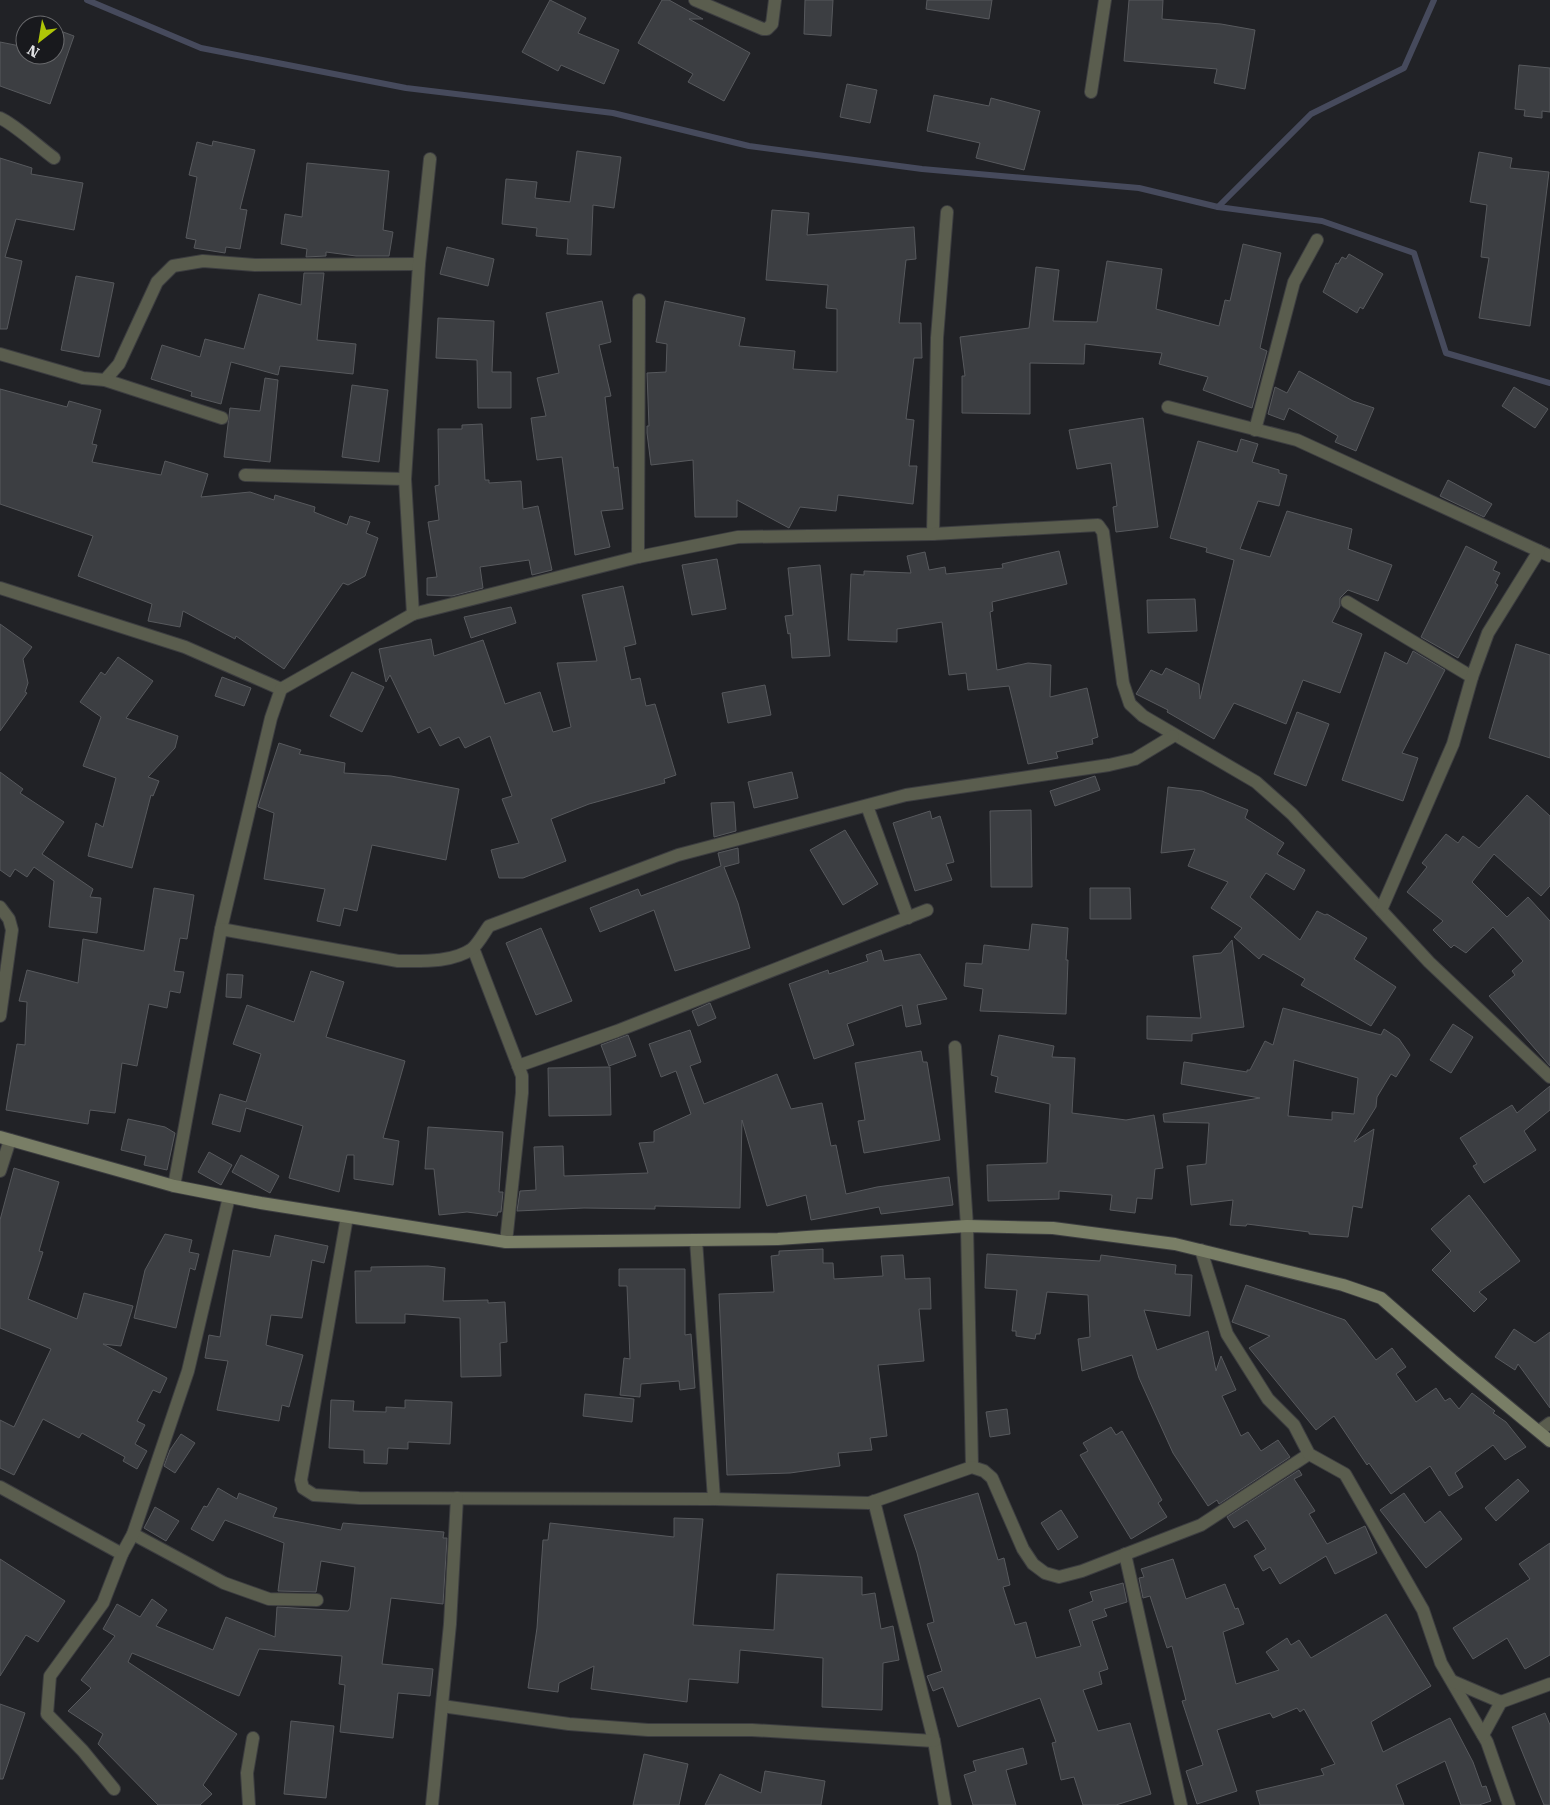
<svg xmlns="http://www.w3.org/2000/svg" width="1550" height="1805" viewBox="0 0 1550 1805" font-family="'Roboto Serif',serif">
  <style>
    .lines { fill: none; stroke-linecap: round; stroke-linejoin: round }
    .stream { stroke: #464a5c; stroke-width: 6 }
    .building { fill: #3c3e42; stroke: #57595d; fill-rule: evenodd }
    .street-casing { stroke: #3c3d40; stroke-width: 14 }
    .secondary-casing { stroke: #3c3d40; stroke-width: 14 }
    .street { stroke: #5a5d4e; stroke-width: 12 }
    .secondary { stroke: #797e66; stroke-width: 12 }
  </style>
  <rect width="100%" height="100%" fill="#212226"/>
  <g class="lines">
    <g class="stream">
      <path d="M87,0l114,48 205,40 207,25 136,33 173,23 217,19 79,19 104,14 92,32 32,100 104,30"/>
      <path d="M1218,207l93,-93 93,-46 30,-68"/>
    </g>
  </g>
  <g class="building">
    <path d="M550,0l36,18 -8,15 41,17 -15,34 -43,-19 -3,6 -36,-19z"/>
    <path d="M662,0h7l34,19h-14l61,34 -26,48 -36,-19 5,-8 -55,-31z"/>
    <path d="M805,0h28l-2,36 -27,-2z"/>
    <path d="M927,0h65l-3,19 -63,-10z"/>
    <path d="M1129,0h34l-1,19 59,5 34,6 -10,59 -31,-6 3,-14 -93,-8z"/>
    <path d="M55,29l19,7 -24,68 -50,-18v-44l25,5v8h30z"/>
    <path d="M1519,65l31,3v44l-8,-1v7l-18,-2 1,-6 -10,-1z"/>
    <path d="M847,84l30,6 -7,33 -30,-6z"/>
    <path d="M934,95l55,11 2,-8 49,13 -16,59 -48,-12 4,-15 -53,-12z"/>
    <path d="M213,141l42,9 -15,59 7,1 -7,39 -14,-2 -1,6 -31,-5 2,-8 -10,-2 11,-61 -8,-2 8,-33 15,4z"/>
    <path d="M577,151l44,6 -7,51 -21,-3 -2,50 -24,-1 1,-15 -32,-3 1,-8 -35,-4 4,-45 31,3 -2,16 35,4z"/>
    <path d="M1479,152l33,6 -2,10 39,4 -19,154 -51,-8 10,-60 -8,-1 6,-52 -17,-3z"/>
    <path d="M0,158l32,10 -1,6 52,9 -9,47 -58,-11 -11,38 17,4 -15,68h-7z"/>
    <path d="M307,163l82,8 -6,59 10,2 -4,24h-33l-30,-4v4l-20,1 1,-8 -26,-5 4,-30 17,3z"/>
    <path d="M772,210l37,3 -2,22 107,-8 2,32 -10,1 -7,63h22l1,35h-8l-8,61 8,1 -5,46h8l-4,38 -75,-9 -2,16 -36,-4 -11,21 -52,-28v17h-42l-2,-57 -42,5 -4,-32v-7h2l-2,-53 19,-1 1,-28 -11,-2 9,-41 80,17 -6,28 56,5 -2,18 44,3v-63l-11,-1 2,-23 -62,-5z"/>
    <path d="M1243,244l38,9 -21,95 7,3 -15,57 -49,-18 5,-13 -49,-13 3,-11 -77,-9 -1,20 -54,-1v51l-68,-1v-37h3l-5,-39 69,-9 7,-61 23,3 -6,51 44,1 10,-61 55,8 -6,40 63,17 6,-26 5,1z"/>
    <path d="M447,247l47,12 -6,27 -48,-12z"/>
    <path d="M1349,254l34,20 -20,35 -3,-2 -3,6 -34,-21 13,-29 2,1 4,-7 4,2z"/>
    <path d="M304,273h20l-7,67 39,4 -3,30 -73,-8 -2,9 -47,-13 -10,42 -30,-8 1,-4 -41,-13 11,-34 38,12 5,-18 39,10 15,-55 42,11z"/>
    <path d="M76,276l38,7 -15,74 -38,-7z"/>
    <path d="M602,301l9,41 -12,3 12,51 -6,1 9,71 4,-1 5,42 -22,2 9,36 -35,8 -13,-98 -25,3 -6,-42 15,-2 -9,-38 22,-5 -13,-60z"/>
    <path d="M438,318l56,3 -2,51h19v36h-33l-1,-48 -41,-2z"/>
    <path d="M1299,371l54,30 21,7 -18,43 -21,-9 3,-6 -49,-28 -5,12 -16,-6 7,-27 12,6z"/>
    <path d="M265,378l13,2 -8,82 -46,-5 6,-49 30,3z"/>
    <path d="M352,385l36,5 -9,72 -37,-5z"/>
    <path d="M1514,387l34,22 -13,19 -33,-22z"/>
    <path d="M0,389l67,18 2,-6 32,9 -9,34 5,1 -5,17 69,13 4,-14 43,13 -7,23 49,-5 24,8 1,-5 40,12 -1,5 33,13 3,-9 20,6 -4,11 12,5 -13,38 -17,9 -5,-2 -59,86 -48,-33 -1,3 -52,-28 -3,16 -32,-6 4,-17 -74,-28 15,-40 -93,-32z"/>
    <path d="M1143,418l15,109 -42,5 -3,-25 4,-1 -6,-43 -34,6 -8,-39z"/>
    <path d="M482,424l3,56h4v3l32,-2 2,28 15,-3 14,64 -20,5 -3,-15 -49,7 3,21 -31,8 -25,-1v-17l10,-1 -9,-55 11,-2 -4,-34 4,-1 -1,-56h24v-4z"/>
    <path d="M1241,439l17,5 -6,18 27,8v3l8,2 -8,31 -21,-5 -18,48 30,8 17,-46 65,18 -4,20 44,16 -14,36 -30,-11 -8,8v8l-8,16 30,12 -22,59 -37,-13 -17,44 -52,-21 -20,36 -47,-27 1,-2 -32,-16 15,-24 11,5 4,-7 33,16 1,15 34,-139 -28,-8 1,-4 -37,-10 28,-97 39,11z"/>
    <path d="M1448,480l44,24 -8,13 -44,-21z"/>
    <path d="M1466,546l31,16 -4,8 7,3 -5,10 3,2 -40,73 -37,-21z"/>
    <path d="M1059,551l8,33 -75,18 1,9 -3,1 7,58 31,-7 23,2 -1,32 37,-9 11,49 -6,2 1,5 -37,8 2,6 -30,6 -19,-78 -41,4 -2,-17 -17,2 -7,-53 -45,7v13l-49,-2 3,-66 13,1v-4l47,2 -4,-17 18,-4 4,18 16,-3 1,7 57,-6 -1,-4z"/>
    <path d="M717,559l9,50 -34,6 -10,-50z"/>
    <path d="M820,565l10,91 -38,2 -2,-25 -2,1 -3,-18 8,-1 -5,-47z"/>
    <path d="M623,586l13,58 -12,3 7,33 9,-2 6,28 9,-2 21,71 -12,4 1,4 -76,21 -38,15 15,42 -43,17h-24l-8,-28 28,-7 -17,-44 10,-3 -22,-60 -25,12 -6,-11 -19,9 -10,-19 -12,6 -28,-58 -4,7 -7,-33 52,-10 3,17 49,-16 22,64 35,-12 13,40 18,-5 -14,-64 40,-2 -15,-66z"/>
    <path d="M1195,599l2,32 -49,2 -1,-33z"/>
    <path d="M511,607l5,16 -45,15 -7,-21z"/>
    <path d="M0,624l32,23 -9,12 5,24 -3,9 2,1 -27,38z"/>
    <path d="M1516,644l34,11v103l-61,-20z"/>
    <path d="M1413,651l32,19 -43,83 16,5 -15,43 -61,-21 43,-128 22,12z"/>
    <path d="M118,657l35,24 -27,37 52,18 -3,12 -27,29 11,4 -6,15 -2,-1 -19,73 -44,-12 8,-33 7,4 13,-49 -33,-12 18,-49 -21,-15 21,-30 4,3z"/>
    <path d="M352,672l32,15 -22,45 -32,-16z"/>
    <path d="M222,677l29,11 -7,18 -29,-10z"/>
    <path d="M765,685l6,30 -43,8 -6,-30z"/>
    <path d="M1297,712l32,12 -23,62 -32,-12z"/>
    <path d="M279,743l22,7 -2,4 46,9 -1,10 47,3 68,13 -13,71 -74,-15 -15,66 -13,-3 -4,18 -23,-5 8,-32 -61,-10 10,-66 -16,-6z"/>
    <path d="M0,772l23,17 -3,4 44,29 -22,32 51,35 -3,8 11,1 -4,35 -48,-6 5,-46 -20,-14 -7,10 -12,-8 -5,8 -10,-7z"/>
    <path d="M792,772l6,26 -44,10 -6,-26z"/>
    <path d="M1095,776l5,14 -45,16 -5,-15z"/>
    <path d="M1168,787l34,4 46,19 -3,8 39,25 -7,11 28,16 -11,20 -28,-17 -16,24 50,43 17,-29 8,4 2,-1 40,24 -13,21 42,28 -25,39 -70,-41 4,-6 -42,-25 -4,5 -25,-22 8,-9 -31,-20 17,-26 -40,-16 7,-17 -34,4z"/>
    <path d="M1527,795l23,21v70l-9,10 -47,-42 -22,28 35,35 21,-20 22,24v145l-61,-70 26,-21 -3,-4 11,-10 -30,-34 -27,26 -12,-8 -3,3 -18,-18 10,-9 -36,-29 20,-25 -5,-4 24,-29 12,9 5,-7 16,12z"/>
    <path d="M734,802l2,29 -22,6 -3,-34z"/>
    <path d="M1031,810l1,77h-41l-1,-76z"/>
    <path d="M930,811l2,8 8,-3 14,46 -8,2 6,16 -37,11 -22,-68z"/>
    <path d="M845,830l33,54 -35,21 -33,-55z"/>
    <path d="M738,848l1,15 -15,4 14,36 12,45 -75,23 -21,-61 -54,22 -10,-24 48,-19 3,7 80,-30 -3,-13z"/>
    <path d="M154,888l40,7 -7,44 -7,-1 -6,33 10,1 -4,21 -10,-2 -3,17 -18,-4 -12,62 -15,-3 -7,50 -25,-3 -2,14 -82,-14 11,-66 8,1 2,-43 -8,-1 8,-31 51,13 5,-44 61,12z"/>
    <path d="M1090,888h40l1,31h-41z"/>
    <path d="M1032,924l36,4 -2,32h2l-2,54 -86,-3 3,-22 -19,-3 2,-23 16,1 2,-19 45,5z"/>
    <path d="M541,928l31,73 -36,14 -30,-72z"/>
    <path d="M1232,940l12,87 -52,7v7l-45,-2v-23l54,2 -8,-62 28,-3z"/>
    <path d="M881,950l3,11 36,-7 27,45 -30,6 4,19 -15,3 -4,-22 -55,19 7,21 -40,14 -25,-75 39,-14 1,4 39,-13 -2,-6z"/>
    <path d="M311,971l33,11 -18,55 79,24 -22,77 16,3 -6,44 -39,-6v-24h-7l-8,37 -50,-14 14,-52 -57,-18 -6,24 -28,-8 8,-30 26,8 15,-48 -28,-10 14,-39 47,17z"/>
    <path d="M227,974l16,1 -2,23 -15,-1z"/>
    <path d="M710,1003l6,15 -18,8 -6,-15z"/>
    <path d="M1283,1008l98,27 3,-6 15,10 11,16 -14,22 -5,-3 -14,23 -1,10 -22,35 20,-13 -12,79 -9,-2 -5,31 -39,-3v-2l-62,-8 -1,2 -16,-1 3,-25 -42,5 -4,-39 19,-2 3,-41 -45,-1 -1,-8 97,-16 -79,-14 3,-22 63,10v-2h3l15,-29 8,4zM1294,1060l64,18 -4,36 -22,-2v8l-44,-4z"/>
    <path d="M1453,1024l20,13 -22,36 -21,-13z"/>
    <path d="M690,1030l11,32 -11,4 14,38 73,-30 14,35 31,-6 9,43 5,-1 10,49 31,-7 72,-10 4,28 -72,9 -2,-7 -68,13 -5,-25 -39,11 -25,-86 -2,88 -85,-2v3l-71,-1 -67,3 3,-20 16,-1 -2,-43 29,-1 1,30 84,-3 -9,-30 15,-1v-11l37,-17 -15,-43 -15,6 -12,-33z"/>
    <path d="M628,1035l8,21 -27,10 -8,-21z"/>
    <path d="M999,1035l55,11 -2,11 23,1 -3,55 54,7 28,-5 9,53 -8,1 -3,30 -15,-1 -2,15 -25,-3 2,-15 -53,-4v8l-71,2 -1,-36 60,-2 3,-59 -55,-12 3,-15 -7,-2z"/>
    <path d="M921,1051l2,11h4l13,78 -76,13 -6,-32 7,-1 -10,-57z"/>
    <path d="M610,1067l1,48 -62,1 -1,-48z"/>
    <path d="M1550,1086v24l-26,21 12,19 -52,33 -11,-17 4,-2 -17,-26 52,-33 5,8z"/>
    <path d="M128,1119l37,8 10,6 -8,37 -23,-5 2,-9 -25,-6z"/>
    <path d="M428,1127l75,5 -4,60h4l-2,20h-3l-1,4 -30,-4 -28,3 -5,-46h-9z"/>
    <path d="M209,1152l23,13 -11,20 -23,-13z"/>
    <path d="M241,1155l38,21 -9,17 -38,-21z"/>
    <path d="M14,1168l45,14 -20,69 4,1 -15,47 49,20 7,-26 49,13 -12,40 -18,-2 64,34 -7,15 -7,-3 -16,31 8,4 -10,19 12,7 -10,18 -14,-8 2,-4 -43,-24 -3,5 -36,-19 -29,56 -14,-7v-48l14,7 37,-78 -51,-21v-108z"/>
    <path d="M1469,1195l51,66 -41,31 8,7 -13,13 -42,-42 19,-19 -20,-22z"/>
    <path d="M165,1234l27,6 -3,12 10,2 -4,16 -5,-2 -14,60 -42,-10 11,-48z"/>
    <path d="M275,1235l53,11 -4,17 -12,-3 -10,58 -31,-3 -5,30 37,10 -14,52 -7,-2 -3,16 -62,-11 11,-49 -23,-3 4,-23 11,2 13,-87 37,7z"/>
    <path d="M823,1249v14h10l1,16 49,-3 -2,-20 22,-1 2,24 25,-1 1,31h-12l5,52 -46,4 9,71 -17,2 2,12 -34,3 2,13 -50,7 -63,2 -8,-181 55,-2 -3,-36 8,-1v-4z"/>
    <path d="M987,1254l113,7 1,-6 75,10 -1,9 17,1 -2,41 -46,-6 13,40 51,-19 8,40 5,-15 15,34 -14,6 19,40 7,-4 13,19 17,-11 12,17 -71,47 -2,-4 -9,6 -35,-53 -34,-75 -7,-23 -50,16 -4,-32 12,-2 -2,-42 -41,-3 -7,42h-4l-1,5 -19,-3v-5h-4l5,-41 -32,-2z"/>
    <path d="M428,1266l17,2 -2,33 45,-1v3l17,-1 2,40 -7,1 1,33 -40,1 -1,-59 -55,-4v9h-49l-1,-52h16v-4z"/>
    <path d="M619,1269h66v66l6,-1 4,54 -15,2 -1,-9 -38,3 -1,13 -20,-2 4,-37 6,1 -3,-73h-8z"/>
    <path d="M1246,1285l99,35 31,40 16,-12 14,19 -10,7 20,28 20,-14 9,13 5,-3 9,11 13,-16 23,18 -2,2 13,9 20,25 -21,13 -12,-15 -38,28 8,14 -14,9 -19,-30 -39,28 -22,-31 -2,2 -33,-49 -18,14 -67,-82 21,-12 -38,-14z"/>
    <path d="M1514,1329l21,14 15,-11v76l-32,-44 -3,6 -20,-13z"/>
    <path d="M585,1394l49,5 -2,23 -49,-6z"/>
    <path d="M331,1400l23,1 -1,10 33,1v-5l19,1v-8l47,2 -2,42 -42,-2v7l-20,-1 -1,16 -23,-1v-13l-35,-2z"/>
    <path d="M1007,1409l3,25 -20,3 -4,-25z"/>
    <path d="M1111,1427l5,8 6,-4 40,69 -4,3 9,14 -36,22 -51,-84 8,-4 -5,-8z"/>
    <path d="M181,1434l14,9 -20,30 -11,-7 6,-16z"/>
    <path d="M1299,1470l3,5 -8,4 21,32 -6,3 18,30 38,-18 12,27 -42,21 -9,-18 -46,28 -10,-17 -7,4 -9,-15 12,-7 -19,-29 -13,8 -7,-11z"/>
    <path d="M1518,1479l11,12 -33,30 -11,-13z"/>
    <path d="M218,1488l19,11 2,-6 38,15 -4,9 68,13 2,-7 101,9 -1,6h4l-4,66 -52,-6 -9,66 51,5 -3,27 -32,-3 -5,45 -53,-6 5,-47 -6,-1 3,-28 -83,-7 -20,47 -107,-43 -4,9 109,72 -34,51 9,9 -12,11h-42l-60,-61 5,-10 -35,-23 23,-23 -10,-8 34,-44 -12,-7 14,-25 23,13 12,-18 15,11 -11,16 57,24 13,-33 49,20 2,-30 71,4 2,-3 5,-41 -34,-6 -5,31 -38,-1 6,-48 -59,-23 -12,21 -22,-12 13,-23 3,1z"/>
    <path d="M978,1493l20,67 6,-2 6,27 -7,2 12,38 11,-3 10,36 45,-12 -12,-36 24,-9 -3,-9 33,-9 4,19 -23,7 3,7 -15,5 16,48 -9,3 3,12 -19,6 15,41 32,-8 21,71 -35,11h-33l-9,-28 -13,3 -9,-37 4,-1 -16,-44 -82,29 -15,-40 -10,4 -6,-15 15,-5 -15,-47 7,-2 -17,-69 -13,-38z"/>
    <path d="M1404,1493l21,30 15,-12 22,28 -36,29 -46,-58z"/>
    <path d="M155,1507l24,14 -13,20 -22,-13z"/>
    <path d="M1061,1510l17,27 -20,13 -17,-27z"/>
    <path d="M674,1518l29,1 -10,106 81,5 3,-56 85,3v18l13,-2 6,36 12,-3 6,34 -16,3 -1,47 -60,-3 1,-49 -83,-8 -2,33 -49,-4 -2,23 -96,-13 3,-23 -35,17 -1,9 -30,-4 9,-60 6,-88h5l2,-17 124,14z"/>
    <path d="M1550,1543v112l-25,14 -18,-31 -34,21 -20,-31 77,-49 -11,-15z"/>
    <path d="M0,1559l65,42 -27,41 -12,-7 -26,41z"/>
    <path d="M1173,1559l13,40 39,-15 10,25 3,-1 6,16 -21,8 13,52 43,-14 -13,-18 21,-14 4,7 8,-5 12,18 75,-44 45,72 -60,36 12,30 67,-34 23,44 9,25 4,-1 5,15 -12,4h-18l-16,-44 -49,24 8,20h-144l-4,-14 68,-16 -3,-6 14,-5 -31,-55 -4,3 -3,-4 -24,10 -3,-5 -53,17 20,61 -40,13 -11,-33 17,-6 -21,-64 4,-1 -14,-54 -5,2 -17,-52 -7,2 -4,-20 5,-1 -3,-8z"/>
    <path d="M0,1704l25,9 -22,66h-3z"/>
    <path d="M1545,1713l5,12v80h-6l-32,-78z"/>
    <path d="M291,1721l43,5 -8,72 -42,-4z"/>
    <path d="M1023,1748l4,16 -21,6 10,35h-43l-9,-30 12,-4 -3,-10z"/>
    <path d="M644,1754l44,10 -9,41h-46z"/>
    <path d="M765,1771l60,10 -4,24h-116l15,-31 41,19z"/>
  </g>
  <g class="lines">
    <g class="street-casing">
      <g id="street">
        <path d="M695,0l68,29h4l5,-5 3,-24"/>
        <path d="M1091,92l14,-92"/>
        <path d="M0,118c14,6 39,29 54,40"/>
        <path d="M0,354l83,24 22,2 14,-16 38,-82 16,-16 30,-5 52,4 164,-1"/>
        <path d="M105,380l117,38"/>
        <path d="M1168,407l129,33 253,116"/>
        <path d="M1255,430l39,-148 23,-42"/>
        <path d="M245,475l160,4"/>
        <path d="M933,534l4,-196 10,-126"/>
        <path d="M638,557l1,-257"/>
        <path d="M0,588l185,59 96,42 132,-75 225,-57 100,-20 195,-3 165,-9 5,7 20,151 7,21 13,12 113,66 36,32 137,148 121,115"/>
        <path d="M1347,602l125,75"/>
        <path d="M413,614l-8,-135 14,-215 11,-105"/>
        <path d="M867,806l41,112"/>
        <path d="M0,907l9,12 3,11 -12,86"/>
        <path d="M1381,910l72,-166 19,-67 16,-44 51,-82"/>
        <path d="M221,929l50,-211 10,-29"/>
        <path d="M473,948l49,128v17l-16,149"/>
        <path d="M955,1047l12,179 5,241"/>
        <path d="M518,1066l99,-35 310,-121"/>
        <path d="M0,1171l10,-31"/>
        <path d="M174,1186l47,-257 177,32c24,0 53,2 74,-12 6,-5 12,-16 17,-23l189,-71 228,-60 203,-30 26,-6 38,-23"/>
        <path d="M347,1217l-46,263 2,8 11,7 45,3 355,1 155,4 103,-36 12,4 8,7 31,71 10,15 12,9 14,4 23,-6 119,-46 108,-71"/>
        <path d="M696,1240l18,259"/>
        <path d="M1201,1250l26,84 41,65 26,26 15,29 36,20 78,136 18,53 46,79 22,63"/>
        <path d="M1539,1431l11,-8"/>
        <path d="M0,1487l122,67"/>
        <path d="M874,1501l60,240 11,64"/>
        <path d="M133,1534l91,49 45,16 48,1"/>
        <path d="M1125,1554l56,251"/>
        <path d="M1452,1681l49,21"/>
        <path d="M442,1706l127,18 79,6h104l182,11"/>
        <path d="M1483,1735l18,-33 49,-18"/>
        <path d="M114,1789l-31,-38 -36,-37 3,-38 53,-73 19,-49 11,-20 55,-163 41,-174"/>
        <path d="M249,1805l-2,-32 6,-35"/>
        <path d="M432,1805l18,-181 7,-126"/>
      </g>
    </g>
    <g class="secondary-casing">
      <path id="secondary" d="M0,1137l174,49 87,17 245,39 272,-3 189,-13 86,2 122,16 168,41 38,13 71,62 98,81"/>
    </g>
    <use href="#street" class="street"/>
    <use href="#secondary" class="secondary"/>
  </g>
  <g transform="translate(40 40) rotate(211)"><circle r="24" fill="#18191d" stroke="#68696c"/>
  <path d="M0-4L9 19L0 12L-9 19Z" fill="#afc507"/>
  <text y="-8" font-size="14" font-weight="bold" text-anchor="middle" fill="#dfe0e3">N</text>
  </g>
</svg>
